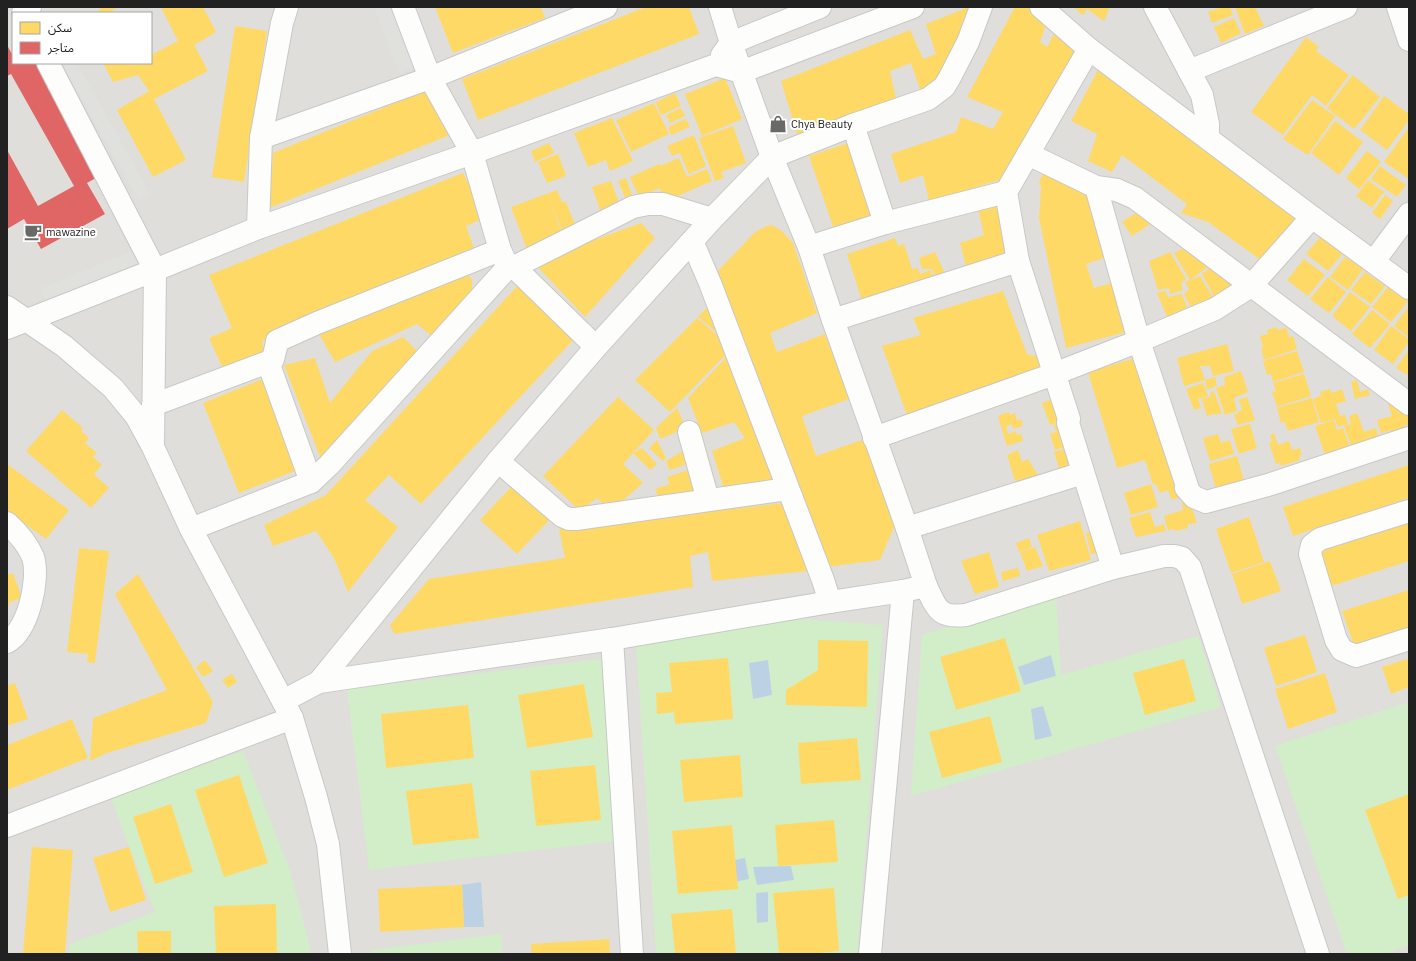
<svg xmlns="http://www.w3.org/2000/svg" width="1416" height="961" viewBox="0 0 1416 961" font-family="'IBM Plex Sans','Noto Sans Arabic',sans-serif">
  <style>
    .residential { fill: #dfdedb; fill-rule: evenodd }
    .grass { fill: #d2eec8 }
    .parking { fill: #e0e0dd }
    .water { fill: #bdd1e4 }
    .homes { fill: #ffd966 }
    .shops { fill: #e06666 }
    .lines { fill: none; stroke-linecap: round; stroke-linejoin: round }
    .minor-casing { stroke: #c8c8c6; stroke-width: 24 }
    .minor { stroke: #fdfdfc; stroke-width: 22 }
    .labels { text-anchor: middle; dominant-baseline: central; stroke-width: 4; stroke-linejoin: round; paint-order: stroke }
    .poi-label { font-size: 11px; fill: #212121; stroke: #fff; text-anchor: start }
  </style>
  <rect width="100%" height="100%" fill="#f0efea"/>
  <path class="residential" d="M7,7h1402v947h-1402zM13,13h138v50h-138z"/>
  <g class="grass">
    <path d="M1056,595l5,80 137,-39 23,71 -310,89 11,-161z"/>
    <path d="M789,618l94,7 -26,329h-201l-20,-311z"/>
    <path d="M601,659l22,181 -254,30 -22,-181z"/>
    <path d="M1409,702v243l-25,9h-37l-72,-208z"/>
    <path d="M243,751l47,120 19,72 1,11h-241l1,-10 85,-32 -26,-65 -18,-50z"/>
    <path d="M501,934l1,20h-130v-4z"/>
  </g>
  <g class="parking">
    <path d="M374,7h21l22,59 -18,7z"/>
    <path d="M62,63h15l74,132 -12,6z"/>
    <path d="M137,249l7,16 -97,41 -7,-17z"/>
  </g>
  <g class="water">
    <path d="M1051,655l5,21 -32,9 -6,-18z"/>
    <path d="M768,660l4,35 -19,4 -4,-36z"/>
    <path d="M1043,706l9,30 -17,4 -4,-31z"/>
    <path d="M745,858l4,21 -25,5 -5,-21z"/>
    <path d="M791,866l3,14 -37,5 -4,-18z"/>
    <path d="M481,882l3,45h-20l-2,-42z"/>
    <path d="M768,892v30l-11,1 -1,-30z"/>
  </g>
  <g class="homes">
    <path d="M99,7h20l-12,6h-10l3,-3z"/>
    <path d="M161,7h42l13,25 -22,13 14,26 -54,28 32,61 -33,17 -36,-67 32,-19 -11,-16 -25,7 -10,-19h28l1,2 5,-2h14v-8l27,-14z"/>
    <path d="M435,7h106l4,11 -92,35z"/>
    <path d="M646,7h43l10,27 -221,86 -16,-41z"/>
    <path d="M969,7h8l-22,70 -34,15 -10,-29 -21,8 7,32 -99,34 -17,-56 129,-51 13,29 13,-5 -10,-30z"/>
    <path d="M1015,7h17l15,15 -7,20 7,5 10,-19 21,21 -69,128 -80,24 -6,-26 -23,8 -9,-29 65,-22 5,-15 32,12 10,-17 -36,-15z"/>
    <path d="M1073,7h37l-6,14 -17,-12 -4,6z"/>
    <path d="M1222,7h8l3,8 -21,8 -4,-11z"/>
    <path d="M1235,7h20l9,19 -19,8z"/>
    <path d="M1234,18l7,15 -20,10 -7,-16z"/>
    <path d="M235,26l32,5 -23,151 -32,-5z"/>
    <path d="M1306,37l13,10 -3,4 33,24 -23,31 -14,-11 -29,40 -32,-23z"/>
    <path d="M1099,68l205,151 -39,44 -57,-41 -27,-9 6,-9 -65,-49 -10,17 -24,-11 9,-27 -26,-13z"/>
    <path d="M1353,75l27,22 -26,32 -27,-21z"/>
    <path d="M725,78l17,41 -40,17 -17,-42z"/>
    <path d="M434,87l18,47 -183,74 4,-55z"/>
    <path d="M675,93l6,13 -20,9 -5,-13z"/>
    <path d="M1384,96l25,18v6l-22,30 -27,-20z"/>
    <path d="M1312,100l23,16 -27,39 -25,-16z"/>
    <path d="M654,103l15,31 -38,18 -15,-32z"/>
    <path d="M681,108l4,8 -15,7 -4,-8z"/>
    <path d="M612,118l21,43 -23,10 -4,-11 -18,7 -14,-34z"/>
    <path d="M686,119l4,8 -19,8 -3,-8z"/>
    <path d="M1335,121l28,21 -24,33 -28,-22z"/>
    <path d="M733,126l13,37 -25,9 3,6 -9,3 -16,-43z"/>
    <path d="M1409,127v52l-25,-17z"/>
    <path d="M694,135l12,31 -17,8 -9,-21 -8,3 -5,-10z"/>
    <path d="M863,138l27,79 -54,18 -27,-79z"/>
    <path d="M549,143l5,10 -19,9 -4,-11z"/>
    <path d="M1367,151l14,11 -22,27 -13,-11z"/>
    <path d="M558,154l8,22 -19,7 -9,-21z"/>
    <path d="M679,158l8,19 20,-8 5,12 -39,17 -25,-1 13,-6 -1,-3 -21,9 -9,-20 29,-13 1,2z"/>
    <path d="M1380,166l26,19 -9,12 -26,-18z"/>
    <path d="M1045,169l60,30 8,56 -27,9 8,24 28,-8 12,50 -68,18 -27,-130 2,-31 -2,-5z"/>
    <path d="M463,173l22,45 -19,8 10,28 -214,87 3,16 -41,14 -15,-33 23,-10 -23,-53z"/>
    <path d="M626,178l9,25 -3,11 -14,-33z"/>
    <path d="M1368,180l16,12 -12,16 -16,-12z"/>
    <path d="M611,181l9,25 -15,17 -13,-36z"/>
    <path d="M557,190l5,12h4l10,25 -11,10 -14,-33 12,32 -36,13 -16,-42z"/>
    <path d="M1385,195l8,6 -13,18 -8,-6z"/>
    <path d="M1003,203l17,52 -53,15 -7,-27 24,-8 -6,-26z"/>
    <path d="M1140,210l10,14 -18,12 -10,-14z"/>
    <path d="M641,223l14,15 -70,79 -52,-55z"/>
    <path d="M772,225l10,6 11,12 24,70 -47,20 7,19 48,-18 24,65 -47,17 14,40 49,-17 29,88 -14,33 -54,7 -110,-294 38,-40 10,-6z"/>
    <path d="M1321,236l22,17 -15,18 -22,-17z"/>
    <path d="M895,238l3,8 6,-2 8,25 5,-1 4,6 9,-4 6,13 -16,5 -7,-16 3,9 -13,4 2,8 -41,14 -17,-53z"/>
    <path d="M1191,245l22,18 -23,17 10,-4 15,25 -22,10 -9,-17 5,-5 -4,-7 5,-2 -16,-27z"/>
    <path d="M935,252l13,28 -10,4 -6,-15h-10l-3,-11z"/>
    <path d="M1170,252l16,27 -5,4 2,7 -13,4 -1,-6 -11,2 -9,-29z"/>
    <path d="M1345,257l18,12 -15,21 -18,-13z"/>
    <path d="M1304,259l21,16 -17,21 -21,-16z"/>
    <path d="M1217,264l22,18 -24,16 -13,-24z"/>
    <path d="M1365,272l20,14 -14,18 -20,-14z"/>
    <path d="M467,274l5,6v9l-7,10 -33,37 -15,-12 -82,38 -16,-28z"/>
    <path d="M1328,277l18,15 -17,21 -19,-14z"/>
    <path d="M520,283l55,55 -154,166 -32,-29 -24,25 33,27 -50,65 -14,-34 -18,-27 -43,15 -9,-21 62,-30z"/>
    <path d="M1389,286l19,15 -17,21 -19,-15z"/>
    <path d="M1003,291l24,63 6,2 15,-4 11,17 -151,49 -26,-72 39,-11 -8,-17z"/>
    <path d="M1165,291l3,6 14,-3 6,16 -20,9 -11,-26z"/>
    <path d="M1350,292l20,15 -19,24 -19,-15z"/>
    <path d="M719,295l2,41 -23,-19z"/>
    <path d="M1409,306v31l-15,-11z"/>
    <path d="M1372,310l18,14 -20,24 -18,-14z"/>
    <path d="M697,318l35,30 -62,64 -35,-32z"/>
    <path d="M1391,326l18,13v3l-16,22 -19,-14z"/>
    <path d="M1276,327l2,3 8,-3 3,10 4,-1 4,13 -33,11 -3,-11 2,-1 -3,-12 8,-2 -1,-4z"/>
    <path d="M403,337l18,18 -100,104 -37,-94 31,-7 15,45 42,-52z"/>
    <path d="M1227,344l7,27 -21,5 -3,-10h-10l5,14 -21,6 -7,-28z"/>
    <path d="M733,350l54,139 -61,6 -14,-44 33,-13 -11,-16 -32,11 -14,-35z"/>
    <path d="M1409,350v26l-13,-8z"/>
    <path d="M1297,351l7,21 -31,10 -2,-8 -4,1 -4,-14z"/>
    <path d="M1149,354l37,141 -14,5 -4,-10 -8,3 -4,-9h-3l-8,-24 -28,8 -29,-96z"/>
    <path d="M1241,371l7,21 -14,6 3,13 -12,4 -9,-27 9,-3 -1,-8z"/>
    <path d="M1304,374l7,22 -34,11 -5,-15 4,-1 -3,-8z"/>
    <path d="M268,377l37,90 -66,26 -36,-90z"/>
    <path d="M1215,377l2,9 -10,3 -2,-9z"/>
    <path d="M1357,380l3,12 8,-3 2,6 -15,4 -4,-17z"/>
    <path d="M1203,383l5,13 -10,3 3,9 -7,2 -8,-21z"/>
    <path d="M1330,389l2,4 10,-4 4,12 -10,3 4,12 5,-1 3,9 -10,3 -3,-8 -14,4 -8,-24 8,-3 -1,-4z"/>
    <path d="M1214,391l8,22 -7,2 -1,-1 -7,2 -5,-17 9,-3 -1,-4z"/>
    <path d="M1061,396l8,23 -19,6 -8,-22z"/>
    <path d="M618,397l36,33 -21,23 9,-5 15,16 -7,6 -17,-17 -10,11 20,19 -32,28 -14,-13 -17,13 -37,-35z"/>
    <path d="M1247,397l8,23 -17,5 -4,-10 8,-5 -3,-10z"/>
    <path d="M1312,398l7,24 -31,9 -3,-9 -4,1 -4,-15z"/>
    <path d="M1393,399l16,17v8l-5,2 1,3 -14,4v-3l-10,3 -4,-13 15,-4 -4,-13z"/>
    <path d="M677,408l9,20 -26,11 -4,-11z"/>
    <path d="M62,410l21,18 -2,3 8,7 -4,5 12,10 -4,4 9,8 -8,9 15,14 -18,20 -65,-57z"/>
    <path d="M1009,412l1,3 5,-2 2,8 4,-2 2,7 -10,3 -1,-5 -6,2 2,8 8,-3 1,4 4,-1 2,7 -16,5 -9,-29 2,-1v-1z"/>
    <path d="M1357,413l7,19 12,-4 2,8 -27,9 -7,-19 7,-2 -2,-8z"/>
    <path d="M1334,420l3,10 6,-2 7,19 -25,8 -10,-29z"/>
    <path d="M1062,422l13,21 -20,7 -5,-16 6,-2 -2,-7z"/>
    <path d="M1250,424l7,24 -18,6 -8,-25z"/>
    <path d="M1274,433l4,12 11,-4 3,9 8,-2 2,7 -3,1 1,4 -19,6 -1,-3 -4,1 -7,-21 3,-1 -2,-7z"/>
    <path d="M1218,434l3,9 9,-3 4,14 -24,7 -7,-23z"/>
    <path d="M657,440l9,18 -3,3 -14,-13z"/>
    <path d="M691,446v17l-22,7 -3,-9z"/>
    <path d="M1076,446l6,23 -21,5 -7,-22z"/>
    <path d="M1018,450l4,12 6,-3 10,16 -23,6 -8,-26z"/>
    <path d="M1237,456l7,25 -28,8 -7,-25z"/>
    <path d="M7,464l62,46 -23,29 -39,-28z"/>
    <path d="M1409,465v33l-116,38 -10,-29z"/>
    <path d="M691,469l12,28 -42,7 -6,-15 15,-5 -3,-7z"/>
    <path d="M515,483l37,34 -35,37 -37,-34z"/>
    <path d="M1151,484l7,23 -27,8 -7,-22z"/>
    <path d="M1189,499l8,24 -9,1v4l-13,3 -1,-2 -6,1 -4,-14 19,-6 -1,-7z"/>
    <path d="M783,503l25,68 -96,10 -4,-29 -18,4 3,31 -299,47 -4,-9 39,-46 136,-21 -6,-29z"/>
    <path d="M1150,512l5,15 9,-3 2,7 -30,6 -7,-19z"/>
    <path d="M1249,517l15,45 -33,11 -15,-44z"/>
    <path d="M1409,520v41l-78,25 -12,-37z"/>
    <path d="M1080,521l11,39 -42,11 -12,-36z"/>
    <path d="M1101,530l7,22 -17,2 -5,-21z"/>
    <path d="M1029,538l3,9 -13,5 -3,-9z"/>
    <path d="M1035,547l8,19 -16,5 -7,-19z"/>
    <path d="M79,548l30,3 -14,112 -8,-1 1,-8 -21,-2z"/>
    <path d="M989,552l10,35 -24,7 -14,-33z"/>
    <path d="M1270,561l11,30 -39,13 -10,-30z"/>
    <path d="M1018,568l2,8 -17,5 -2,-9z"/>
    <path d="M13,573l9,25 -12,4 -3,10v-37z"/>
    <path d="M138,574l75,128 -7,21 -99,30 -17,8 3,-43 74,-28 -52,-96z"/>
    <path d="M1409,590v41l-54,17 -13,-37z"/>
    <path d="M1305,635l12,37 -41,14 -12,-38z"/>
    <path d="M1005,638l16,53 -65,19 -16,-53z"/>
    <path d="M818,640l50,1 -1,66 -81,-2v-15l32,-20z"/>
    <path d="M728,658l5,61 -58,5 -1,-12 -17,2 -1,-21 16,-1 -3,-29z"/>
    <path d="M1184,659l12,42 -51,14 -12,-42z"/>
    <path d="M1407,659l2,5v23l-18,7 -9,-27z"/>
    <path d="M205,660l8,11 -10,6 -7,-10z"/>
    <path d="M1325,673l12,39 -49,17 -13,-40z"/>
    <path d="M232,674l5,8 -9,6 -6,-8z"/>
    <path d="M15,683l13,36 -21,7v-40z"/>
    <path d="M584,684l9,53 -66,11 -9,-53z"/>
    <path d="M468,705l6,53 -88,10 -5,-54z"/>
    <path d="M990,716l12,46 -60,16 -13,-46z"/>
    <path d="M72,719l16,39 -81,32v-45z"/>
    <path d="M857,738l4,42 -60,4 -3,-41z"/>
    <path d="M740,755l3,42 -59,5 -4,-42z"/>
    <path d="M595,765l6,55 -65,6 -6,-55z"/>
    <path d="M239,775l29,88 -44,14 -29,-87z"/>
    <path d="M472,783l7,55 -66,7 -7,-54z"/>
    <path d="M1409,794v101l-11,4 -33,-89z"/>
    <path d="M171,804l22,68 -38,12 -22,-67z"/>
    <path d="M834,820l4,42 -60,4 -3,-41z"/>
    <path d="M732,825l6,64 -60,5 -6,-63z"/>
    <path d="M32,847l41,3 -8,104h-42z"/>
    <path d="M129,847l17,53 -36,12 -17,-54z"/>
    <path d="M462,885l2,42 -84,5 -2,-43z"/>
    <path d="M834,888l5,63 -30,3h-30l-6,-61z"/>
    <path d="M276,904l1,50h-61l-2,-48z"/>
    <path d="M732,909l4,45h-61l-4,-40z"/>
    <path d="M137,931h34v23h-33z"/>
    <path d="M609,939l1,15h-78l-1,-10z"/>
  </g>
  <path class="shops" d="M7,45l6,11v7h28l62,111 -16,9 18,31 -64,35 -17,-30 -17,10v-79l31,56 36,-20 -63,-112 -4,2z"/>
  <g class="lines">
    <g class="minor-casing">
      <g id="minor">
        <path d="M403,7l27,71 42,75 28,97 8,17h6l82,80"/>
        <path d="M720,7l11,36 41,114 37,90 24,73 74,208 19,58"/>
        <path d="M1041,7l48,42 223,168 97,71"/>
        <path d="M1155,7l47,88 6,29v14"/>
        <path d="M1398,7l11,33"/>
        <path d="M23,13l7,-6"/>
        <path d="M1089,49l-83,143 12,69 51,158 -1,4 45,145"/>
        <path d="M722,55l9,-12 89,-36"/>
        <path d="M48,63l107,207 -2,175"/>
        <path d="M1189,71l157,-64"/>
        <path d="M853,125l32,98"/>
        <path d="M261,138l21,-115 5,-16"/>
        <path d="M1028,154l68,33 21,3 18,8 274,206"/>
        <path d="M1096,187l43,154 48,145 -1,2 8,9 12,5 65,-18 138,-46"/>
        <path d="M258,228l3,-90 169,-60 176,-71"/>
        <path d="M692,241l18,42 113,297 7,22"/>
        <path d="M809,247l76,-24 121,-31"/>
        <path d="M1374,261l35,-47"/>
        <path d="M514,267l119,-60 15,-3h15l49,15"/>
        <path d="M7,307l57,39 49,42 23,28 17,31 38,82 101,189 24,79 12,47 12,110"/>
        <path d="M833,320l185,-59"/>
        <path d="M7,328l148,-58 103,-42 214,-75 244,-88 25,7 172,-65"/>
        <path d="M268,362l43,120"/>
        <path d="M153,405l115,-43 5,-3 3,-12 1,-6 40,-18 183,-73"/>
        <path d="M689,432l19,68"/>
        <path d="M874,438l180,-64 85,-33 76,-32 36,-23 61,-69"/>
        <path d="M498,461l64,55 7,3h7l211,-30"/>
        <path d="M1409,511l-89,28 -8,6 -2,9 26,86 6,10 14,6 53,-17"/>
        <path d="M7,523c11,10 20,20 26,34 7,22 -5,74 -26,85"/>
        <path d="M907,528l176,-55"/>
        <path d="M191,529l120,-47 18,-17 179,-198"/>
        <path d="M612,639l20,315"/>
        <path d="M319,682l179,-221 98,-114 116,-128 60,-62 81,-32 75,-26 16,-12 5,-8 19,-37 13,-35"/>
        <path d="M283,701l36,-19 293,-43 218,-37 73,-11 23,-5c11,23 12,32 40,29l147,-47 51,-12h10l8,2 8,9 128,387"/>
        <path d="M7,826l285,-108"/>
        <path d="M870,954l33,-363"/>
      </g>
    </g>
    <use href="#minor" class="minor"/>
  </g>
  <defs>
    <g id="shop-bare" transform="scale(1.38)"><path d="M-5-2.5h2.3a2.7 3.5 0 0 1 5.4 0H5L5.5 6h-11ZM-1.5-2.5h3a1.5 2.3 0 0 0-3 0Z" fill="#696967" stroke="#fff" stroke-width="2.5" paint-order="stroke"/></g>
    <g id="cafe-bare" transform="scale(1.38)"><path d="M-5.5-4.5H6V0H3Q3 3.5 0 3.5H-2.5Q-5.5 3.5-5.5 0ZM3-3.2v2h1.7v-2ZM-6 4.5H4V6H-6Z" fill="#696967" stroke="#fff" stroke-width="2.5" paint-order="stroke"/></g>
  </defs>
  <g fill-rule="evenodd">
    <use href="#shop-bare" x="778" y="124"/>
    <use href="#cafe-bare" x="33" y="232"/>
  </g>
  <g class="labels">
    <g class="poi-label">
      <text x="791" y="124">Chya Beauty</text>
      <text x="46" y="232">mawazine</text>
    </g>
  </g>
  <rect width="1416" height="961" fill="none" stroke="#212121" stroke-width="16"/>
  <rect x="12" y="12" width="140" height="52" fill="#ffffff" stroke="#a6a6a6"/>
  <rect x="20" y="22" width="20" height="12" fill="#ffd966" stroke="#a6a6a6"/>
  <text x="48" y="32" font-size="12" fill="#212121">سكن</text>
  <rect x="20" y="42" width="20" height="12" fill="#e06666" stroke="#a6a6a6"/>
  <text x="48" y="52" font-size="12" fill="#212121">متاجر</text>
</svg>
